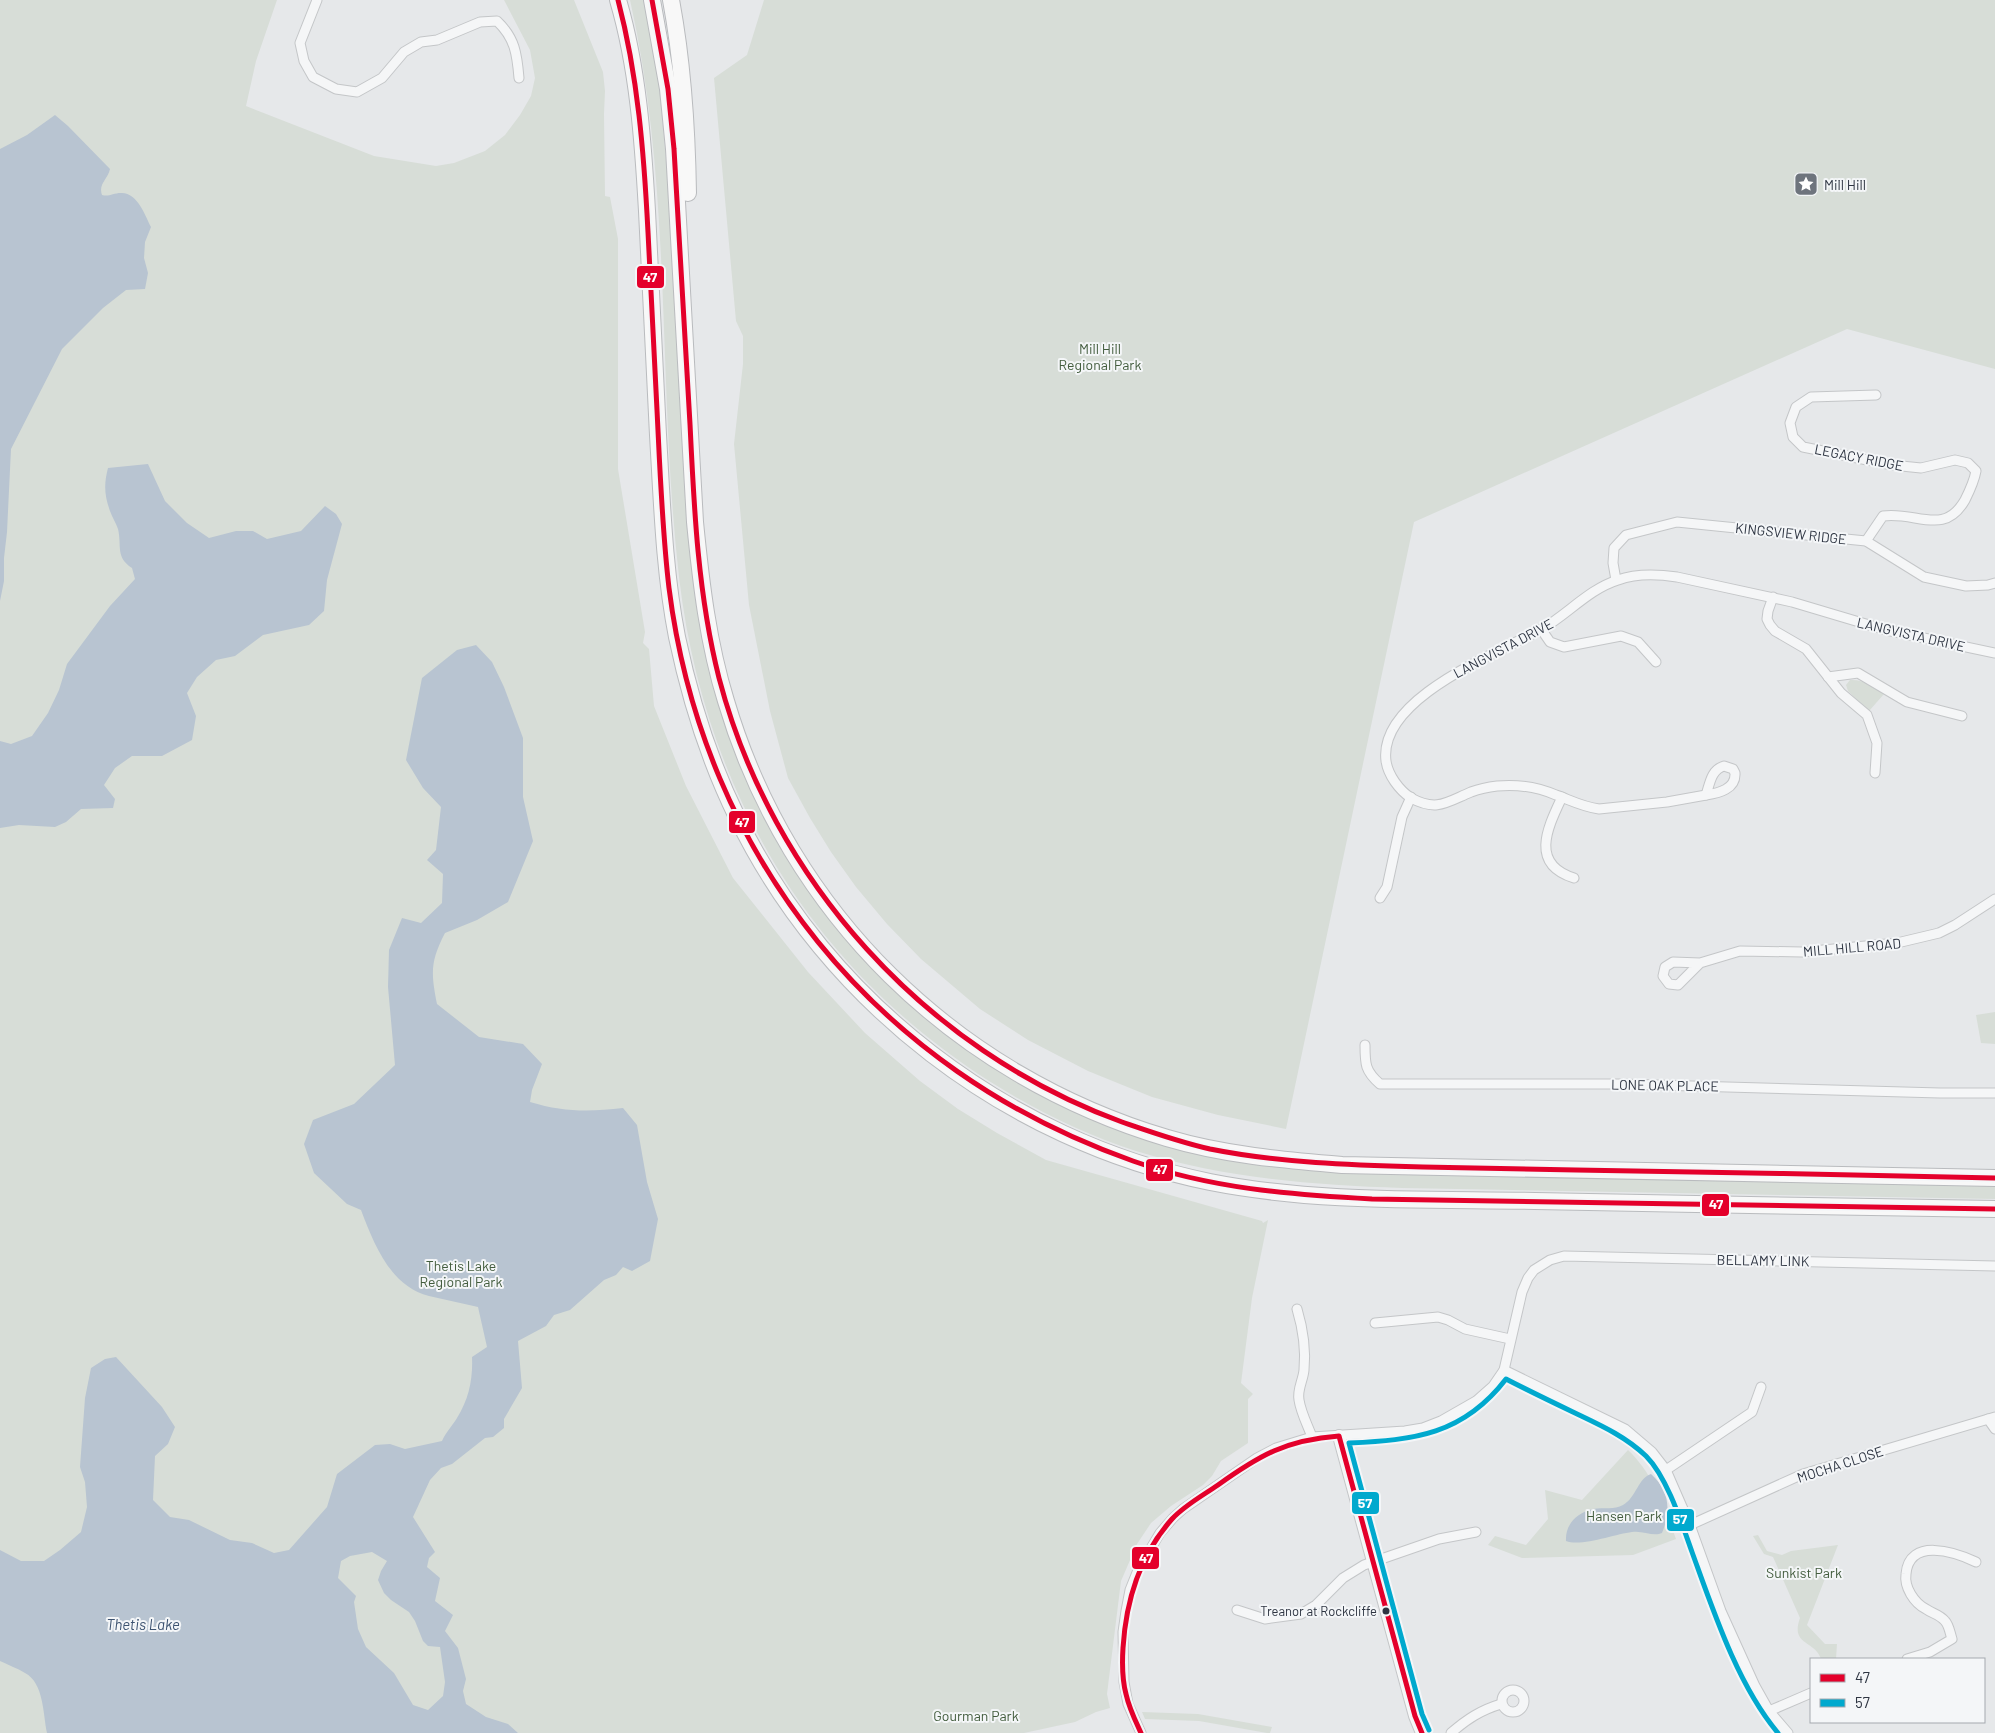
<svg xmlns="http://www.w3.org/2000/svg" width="1995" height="1733" viewBox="0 0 1995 1733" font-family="Barlow,sans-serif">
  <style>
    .green { fill: #d7ddd7 }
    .water { fill: #b8c4d1; fill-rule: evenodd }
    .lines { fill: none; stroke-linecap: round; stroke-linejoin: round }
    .street-casing { stroke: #c4c6c8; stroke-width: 11 }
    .secondary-casing { stroke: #c4c6c8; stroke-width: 14 }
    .highway-casing { stroke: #b9bbbe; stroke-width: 18 }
    .street { stroke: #f5f6f7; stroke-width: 9 }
    .secondary { stroke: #f8f8f8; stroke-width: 12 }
    .highway { stroke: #f8f8f8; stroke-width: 16 }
    .bus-1-casing { stroke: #f4f6f8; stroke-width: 9 }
    .bus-2-casing { stroke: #f4f6f8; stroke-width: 9 }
    .bus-1 { stroke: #e4002b; stroke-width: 5 }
    .bus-2 { stroke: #00a9ce; stroke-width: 5 }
    .bus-dot { fill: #2e3542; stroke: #f4f6f8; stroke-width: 2 }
    .labels { text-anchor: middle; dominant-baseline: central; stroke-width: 4; stroke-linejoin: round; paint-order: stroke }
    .bus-label { font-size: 13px; fill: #2e3542; stroke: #f4f6f8; text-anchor: end }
    .poi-label { font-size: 14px; fill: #2e3542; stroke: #f4f6f8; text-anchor: start }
    .park-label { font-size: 14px; fill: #425c3d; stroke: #f4f6f8 }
    .street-label { font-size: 14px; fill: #2e3542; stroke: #f4f6f8 }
    .water-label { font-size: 15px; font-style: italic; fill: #3d5371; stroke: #f4f6f8 }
    .line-badge { stroke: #f4f6f8; stroke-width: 2 }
    .badge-label { font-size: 14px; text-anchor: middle; font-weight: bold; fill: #fff }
  </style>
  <rect width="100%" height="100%" fill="#e6e8ea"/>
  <g class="green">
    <path d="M0,0h277l-21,61 -10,45 128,50 62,10 18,-3 31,-12 20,-16 15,-20 11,-19 4,-18 -5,-28 -26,-50h70l29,72 2,19 -1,23 1,82 5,1 8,42v230l27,163 -2,11 6,6 5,57 32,80 47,92 75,94 57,61 55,48 38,28 39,24 49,27 216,61 1,2 5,-3 -16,78 -11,85 12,11 -5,5v44l-27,18 -9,15 -9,9 -32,21 -20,17 -14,21 -16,37 -14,113 3,14 -14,4 -21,10 -51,11h-1024z"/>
    <path d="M630,0h14l14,72 56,616c14,47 31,94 54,138 83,155 232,274 401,320 71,20 145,25 219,28l607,12v13l-593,-11c-92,-3 -178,-10 -266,-37 -52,-17 -101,-41 -147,-70 -181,-116 -285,-292 -310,-504 -22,-192 -6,-388 -49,-577z"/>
    <path d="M764,0h1231v369l-148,-40 -433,193 -128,607 -68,-14 -66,-18 -64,-26 -60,-31 -48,-31 -59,-50 -34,-35 -31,-37 -25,-35 -21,-34 -22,-40 -18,-67 -21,-106 -15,-161 9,-80v-28l-7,-15 -22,-243 33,-23z"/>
    <path d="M1850,680c13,-1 24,7 34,14l-15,17 -21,-20 -2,-6z"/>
    <path d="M1995,1012v32l-14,-1 -5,-28z"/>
    <path d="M1628,1450c26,25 36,56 48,89l-43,16 -111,3 -34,-13 7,-9 31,9 22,-26 -3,-29 37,10z"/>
    <path d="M1758,1535l9,16 15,4 9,-4 47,-6 -31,80 18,19h12l-1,15h-15c-6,-19 -31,-13 -21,-41l-27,-61 -9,-3 -11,-18z"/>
    <path d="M1142,1712l56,2 74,13 -2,6h-3l-68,-12 -54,-2z"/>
  </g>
  <g class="water">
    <path d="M55,115l13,11 42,43c-2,10 -12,15 -8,26 7,2 11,-2 19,-2 16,-1 24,22 30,34l-6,15 -1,16 4,15 -3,16 -19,1 -23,18 -41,41 -51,100 -4,83 -3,26v23l-4,20v-452l27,-14z"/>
    <path d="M148,464l17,37 22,22 22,15 27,-7h17l14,8 34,-8 24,-25 11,8 6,10 -15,56 -3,31 -15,14 -46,10 -28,21 -19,4 -19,17 -10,16 9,23 -4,24 -30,16h-30l-17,12 -11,17 11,14 -2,9 -32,1 -15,13 -11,5 -36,-2 -19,3v-87l11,3 21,-8 16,-23 11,-23 8,-26 43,-58 25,-27 -3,-11c-17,-11 -10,-22 -14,-39 -2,-6 -6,-12 -8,-18 -6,-16 -6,-28 -2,-43z"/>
    <path d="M476,645l16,17 12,25 19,51v59l10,44 -25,61 -31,18 -32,13c-15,29 -14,40 -8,71l42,33 44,7 19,20 -10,26 -2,12c33,10 59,10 93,6l14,17 10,57 11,37 -8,42 -18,10 -9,-4 -7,8 -12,5 -34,30 -16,5 -8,11 -28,15 4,47 -18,31v9l-11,9 -8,1 -33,26 -11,4 -11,12 -17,37 22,35 -6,6 -2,9 13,11 -5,23 18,14 -8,16 13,17 8,31 -3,12 3,13 20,13 22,7 10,9h-471c-4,-19 -3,-50 -22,-60 -8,-5 -17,-8 -25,-12v-111l21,11h23l16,-11 21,-18 6,-25 -2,-25 -5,-15 5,-69 6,-30 14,-9 11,-2 46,50 13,20 -7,17 -13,12 -2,44 17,17 19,3 41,20 22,3 22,10 15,-3 38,-43 10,-33 38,-29 15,-1 15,5 37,-8c4,-9 10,-15 15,-23 12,-19 16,-39 15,-61l15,-10 -9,-40c-16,-4 -33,-7 -49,-11 -39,-10 -55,-52 -68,-86l-14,-6 -33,-31 -10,-29 9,-24 41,-16 41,-39 -7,-78 1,-37 13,-32 19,5 21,-20 1,-29 -16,-14 9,-10 5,-43 -18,-19 -17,-28 16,-82 35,-28zM372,1552l15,9 -6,10 -3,9 6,13 7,7 18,12 6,9 8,20 5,5 12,1 5,35 -2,14 -15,14 -15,-5 -19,-32 -28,-26 -8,-18 -4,-27 2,-6 -18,-18 3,-17 9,-5z"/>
    <path d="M1651,1474c19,17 20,37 11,59 -9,4 -20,-3 -30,-1 -17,2 -51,15 -66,9 -1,-17 11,-28 27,-32 11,-2 21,1 30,-4 13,-7 15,-27 28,-31z"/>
  </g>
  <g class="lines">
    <g class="street-casing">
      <g id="street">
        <path d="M317,0l-17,43 4,18 9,16 23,12 21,3 25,-14 22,-26 17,-10 16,-2 43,-18 17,-1c18,17 20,33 22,57"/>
        <path d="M1866,541l17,-25c33,-5 61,21 82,-16 5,-10 9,-18 11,-29l-8,-8 -13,-3 -34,8 -29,-3 -89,-18 -10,-10 -3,-14 6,-16 15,-10 65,-2"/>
        <path d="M1616,580l-3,-17 1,-15 12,-13 51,-13 189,19 58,36 42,9 22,-1 7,-2"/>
        <path d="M1773,597l-5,14 -1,8 3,6 5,6 31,18 35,44 26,22 10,28 -2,30"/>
        <path d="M1541,629l9,13 14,5 57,-11 17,6 18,20"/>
        <path d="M1828,677l30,-4 49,29 55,14"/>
        <path d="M1724,766l9,3 2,4c1,16 -16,20 -29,22 4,-12 5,-25 18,-29z"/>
        <path d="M1706,795l-39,7 -68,7c-16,-2 -29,-9 -43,-14 -19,-8 -39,-11 -59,-9 -9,1 -18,3 -26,6 -24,10 -34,20 -60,6 -12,-8 -23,-23 -25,-37 -8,-63 112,-108 156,-132 26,-15 47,-40 76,-49 19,-7 39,-6 59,-3l115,25 94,28 109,23"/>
        <path d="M1562,797c-14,30 -33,67 12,81"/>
        <path d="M1380,898l7,-11 15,-70 9,-20"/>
        <path d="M1700,963l-22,22 -9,-1 -6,-8 2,-9 8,-5 27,1 40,-12 62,1 95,-9 42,-10 16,-8 40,-26"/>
        <path d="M1365,1045c0,19 0,26 15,39h242l318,9h55"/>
        <path d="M1297,1309c6,20 9,40 7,61 -1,11 -7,19 -5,30 2,13 9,26 13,37"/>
        <path d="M1375,1323l63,-6 10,3 17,9 45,10"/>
        <path d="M1504,1370l121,59 27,23 14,18 24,55 31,86 34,75 14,25 19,22"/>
        <path d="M1988,1419l7,10"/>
        <path d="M1666,1470l86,-58 9,-25"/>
        <path d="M1690,1525l113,-51 192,-57"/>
        <path d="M1237,1610l28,9 36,-5 15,-9 27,-27 21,-13 75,-26 37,-7"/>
        <path d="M1907,1659l23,-7 22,-13c-2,-6 -3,-14 -7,-18 -6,-7 -12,-7 -19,-12 -12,-6 -22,-22 -20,-35 3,-37 49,-22 70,-12"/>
        <circle cx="1513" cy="1701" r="11"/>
        <path d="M1769,1711l42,-18"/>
        <path d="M1141,1733l-13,-29 -4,-22 -1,-50 3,-21 4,-21 8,-20 22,-37 13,-15 10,-9 74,-51 19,-10 36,-11 93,-6 18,-3 18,-7 35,-20 17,-15 11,-16 18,-78 6,-14 6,-8 16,-10 14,-4 431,10"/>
        <path d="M1451,1733c16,-14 30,-23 50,-29"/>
      </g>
    </g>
    <g class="secondary-casing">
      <path id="secondary" d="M1339,1436l76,280 7,17"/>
    </g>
    <g class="highway-casing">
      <g id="highway">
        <path d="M618,0c20,68 25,141 29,211 4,75 8,150 11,224 4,67 6,136 19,202 13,62 32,123 60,180 90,186 271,324 473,365 106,21 217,17 325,19 153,3 307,6 460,8"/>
        <path d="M652,0l16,89 6,60 21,373c6,61 13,121 31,179 63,213 229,374 441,437 57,17 116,22 175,27l653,13"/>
        <path d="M671,0c12,64 16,128 17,193"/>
      </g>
    </g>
    <use href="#street" class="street"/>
    <use href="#secondary" class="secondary"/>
    <use href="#highway" class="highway"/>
    <g class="bus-1-casing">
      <g id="bus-1">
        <path d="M618,0c20,76 26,154 30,232 3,60 6,119 9,178 3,60 5,119 12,178 34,269 208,483 464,573 76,27 158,34 239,38l623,10"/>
        <path d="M652,0l16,89 6,60c5,92 10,184 16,275 4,85 8,171 29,254 53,202 206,372 403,444 29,10 57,20 88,27 70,14 141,16 213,18 51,1 102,2 153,3 140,2 279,5 419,8"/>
        <path d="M1141,1733c-6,-13 -12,-25 -15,-39 -4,-15 -4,-30 -3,-46 3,-48 16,-92 49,-129 13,-14 30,-23 46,-34 42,-30 68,-45 121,-49l76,280 7,17"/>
      </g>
    </g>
    <g class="bus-2-casing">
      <path id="bus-2" d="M1429,1730l-7,-16 -73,-271c65,-3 114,-8 157,-64 23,12 46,23 69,34 25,12 50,23 71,43 21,21 36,68 46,96 21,58 46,134 86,181"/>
    </g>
    <use href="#bus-1" class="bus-1"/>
    <use href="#bus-2" class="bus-2"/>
  </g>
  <defs>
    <g id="sight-square" transform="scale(1.25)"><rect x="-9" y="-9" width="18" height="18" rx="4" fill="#6e747d" stroke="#f4f6f8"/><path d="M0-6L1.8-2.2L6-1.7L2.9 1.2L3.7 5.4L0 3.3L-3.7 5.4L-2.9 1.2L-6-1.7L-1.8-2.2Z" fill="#fff"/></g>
  </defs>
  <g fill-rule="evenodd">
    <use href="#sight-square" x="1806" y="184"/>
  </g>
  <circle class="bus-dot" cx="1386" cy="1611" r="4.5"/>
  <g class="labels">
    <g class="bus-label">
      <text x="1377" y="1611">Treanor at Rockcliffe</text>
    </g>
    <g class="poi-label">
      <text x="1824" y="184">Mill Hill</text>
    </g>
    <g class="park-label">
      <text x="1100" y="348">Mill Hill<tspan x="1100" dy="16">Regional Park</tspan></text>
      <text x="461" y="1265">Thetis Lake<tspan x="461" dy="16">Regional Park</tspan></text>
      <text x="1624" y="1515">Hansen Park</text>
      <text x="1804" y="1572">Sunkist Park</text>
      <text x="976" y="1715">Gourman Park</text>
    </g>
    <g class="street-label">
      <text transform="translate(1859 457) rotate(11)">LEGACY RIDGE</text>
      <text transform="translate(1791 533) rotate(6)">KINGSVIEW RIDGE</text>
      <text transform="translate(1911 634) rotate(13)">LANGVISTA DRIVE</text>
      <text transform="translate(1503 648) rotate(-28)">LANGVISTA DRIVE</text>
      <text transform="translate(1852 947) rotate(-5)">MILL HILL ROAD</text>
      <text transform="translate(1665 1085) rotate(1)">LONE OAK PLACE</text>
      <text transform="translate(1763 1260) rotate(1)">BELLAMY LINK</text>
      <text transform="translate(1840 1464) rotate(-18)">MOCHA CLOSE</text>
    </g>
    <g class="water-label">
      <text x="143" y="1624">Thetis Lake</text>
    </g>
  </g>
  <g class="line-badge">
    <rect x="636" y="265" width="29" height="24" rx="5" fill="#e4002b"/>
    <rect x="728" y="810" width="28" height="24" rx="5" fill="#e4002b"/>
    <rect x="1145" y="1158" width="29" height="24" rx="5" fill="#e4002b"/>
    <rect x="1701" y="1193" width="29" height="24" rx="5" fill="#e4002b"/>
    <rect x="1351" y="1491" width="29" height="24" rx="5" fill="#00a9ce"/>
    <rect x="1666" y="1508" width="29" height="24" rx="5" fill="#00a9ce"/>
    <rect x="1131" y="1546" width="29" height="24" rx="5" fill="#e4002b"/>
  </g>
  <g class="badge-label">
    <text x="650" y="282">47</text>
    <text x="742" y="827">47</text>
    <text x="1160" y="1174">47</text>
    <text x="1716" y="1209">47</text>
    <text x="1365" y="1508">57</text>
    <text x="1680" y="1524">57</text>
    <text x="1146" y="1563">47</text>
  </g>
  <rect x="1810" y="1658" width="175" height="65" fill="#f4f6f8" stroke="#a5a9af"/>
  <rect x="1820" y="1674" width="25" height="8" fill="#e4002b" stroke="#a5a9af"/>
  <text x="1855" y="1683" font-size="15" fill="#2e3542">47</text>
  <rect x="1820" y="1699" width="25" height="8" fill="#00a9ce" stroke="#a5a9af"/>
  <text x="1855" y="1708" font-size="15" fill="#2e3542">57</text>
</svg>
